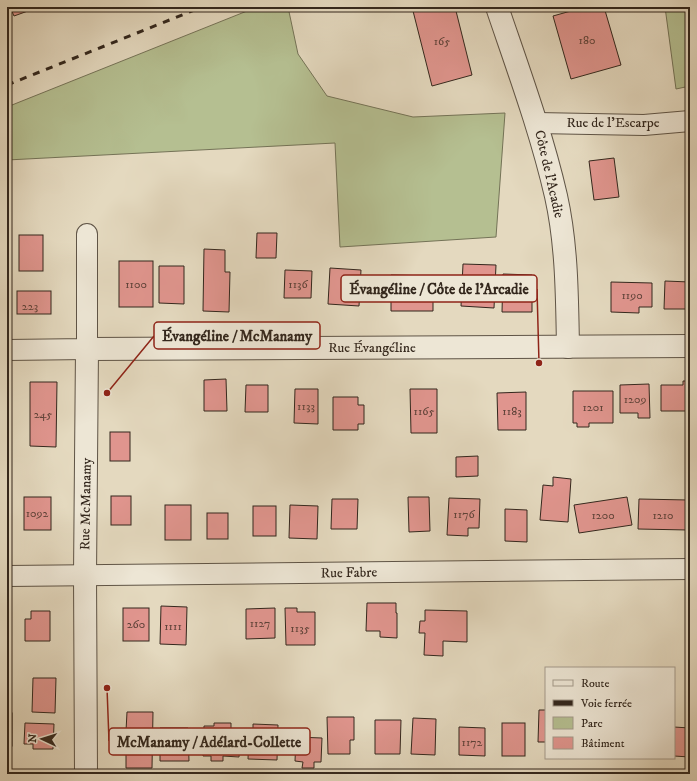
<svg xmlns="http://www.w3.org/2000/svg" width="697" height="781" viewBox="0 0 697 781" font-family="'IM FELL DW Pica',serif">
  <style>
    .green { fill: #b5bf91; stroke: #747357 }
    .building { fill: #e0958e; stroke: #33271d }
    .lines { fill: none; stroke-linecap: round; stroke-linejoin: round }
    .minor-casing { stroke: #5f5446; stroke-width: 22 }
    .tertiary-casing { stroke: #5f5446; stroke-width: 24 }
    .minor { stroke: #ede6d5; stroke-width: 20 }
    .tertiary { stroke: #ede6d5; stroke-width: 22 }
    .rail { stroke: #33271d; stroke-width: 3; stroke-dasharray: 7 7; stroke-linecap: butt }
    .labels { text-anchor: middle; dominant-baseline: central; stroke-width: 3.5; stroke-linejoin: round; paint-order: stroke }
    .number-label { font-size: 12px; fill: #5e4239 }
    .street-label { font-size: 14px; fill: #33271d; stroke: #ede6d5 }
    .leader { fill: none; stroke: #8f2418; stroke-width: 1.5 }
    .callout-dot { fill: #8f2418; stroke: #ede6d5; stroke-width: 1.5 }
    .callout { fill: #ede6d5; stroke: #8f2418; stroke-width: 1.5 }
    .callout-label { font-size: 15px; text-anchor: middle; font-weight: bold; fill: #33271d }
  </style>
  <rect width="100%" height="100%" fill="#e4d9bf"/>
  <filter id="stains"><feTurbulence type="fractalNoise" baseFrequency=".005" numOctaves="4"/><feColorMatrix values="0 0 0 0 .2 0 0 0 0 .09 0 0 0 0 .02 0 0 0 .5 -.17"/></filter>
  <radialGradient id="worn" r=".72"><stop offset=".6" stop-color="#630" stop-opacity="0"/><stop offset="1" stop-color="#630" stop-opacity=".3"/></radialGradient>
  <g class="green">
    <path d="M257,7h31l10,47 29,42 86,21 92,-4 -9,124 -156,10 -5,-104 -328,17v-53z"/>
    <path d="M665,7h25v79l-14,3z"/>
  </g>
  <g class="building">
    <path d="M10,7h29l-25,9z"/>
    <path d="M412,7h43l17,68 -40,11z"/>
    <path d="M585,7h19l17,58 -50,14 -18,-63z"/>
    <path d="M614,158l5,39 -25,3 -5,-39z"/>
    <path d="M257,233h20l-1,25h-20z"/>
    <rect x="19" y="235" width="24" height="36"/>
    <path d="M204,249l21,1v22h5l-1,40 -26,-1z"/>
    <rect x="119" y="261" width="34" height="46"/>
    <path d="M463,264l33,1 -2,43 -33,-2z"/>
    <path d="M159,266h25v38l-25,-1z"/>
    <path d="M330,268l31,2 -2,36 -31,-2z"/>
    <path d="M285,270l27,1 -1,27h-27z"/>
    <path d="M503,274l29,1v37h-30z"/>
    <path d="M391,275l42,1v35h-42z"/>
    <path d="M665,281l25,1v27h-26z"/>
    <path d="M611,282l41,1v24h-13v6l-28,-1z"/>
    <rect x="17" y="291" width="34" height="23"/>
    <path d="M226,379l1,32h-23v-31z"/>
    <path d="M683,381h7v30h-29v-26h22z"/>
    <path d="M30,382h27l-1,65 -26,-1z"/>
    <path d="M649,384l1,34h-12v-5h-18v-28z"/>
    <path d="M246,385h22v27h-23z"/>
    <path d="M295,389h23v35l-24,-1z"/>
    <path d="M410,389h27v44h-26z"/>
    <path d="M573,391h40v32h-24v4h-12v-4h-4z"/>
    <path d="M526,392v38h-28l-1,-37z"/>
    <path d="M333,397h25v8h6v19h-6v6h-25z"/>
    <rect x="110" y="432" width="20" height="29"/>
    <path d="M478,456v20l-22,1v-20z"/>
    <path d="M553,477l18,2 -3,43 -28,-2 3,-35 10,1z"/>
    <rect x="111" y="496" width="20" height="29"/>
    <rect x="24" y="497" width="27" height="33"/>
    <path d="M408,497h21l1,34 -21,1z"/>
    <path d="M627,497l5,28 -53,8 -5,-28z"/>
    <path d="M449,498l31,1 -1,29h-11v8l-21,-1z"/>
    <path d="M332,499h26l-1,30h-26z"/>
    <path d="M639,499l49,1v30l-50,-1z"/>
    <rect x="165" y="505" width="26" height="35"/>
    <path d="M290,505l28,1 -1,33 -28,-1z"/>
    <rect x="253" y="506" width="23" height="30"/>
    <path d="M505,509l22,1v32l-22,-1z"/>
    <rect x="207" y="513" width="21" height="26"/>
    <path d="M367,603h29v10h1v25l-17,-1v-6h-14z"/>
    <path d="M161,606l26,1 -1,38 -26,-1z"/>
    <rect x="123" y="608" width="26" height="33"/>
    <path d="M275,608v30l-29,1v-30z"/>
    <path d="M285,608h12v4h18v33h-29z"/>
    <path d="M425,610l42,1v31l-24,-1v15l-19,-1 1,-22h-6l1,-12h5z"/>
    <path d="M31,611h19v30h-25v-22h6z"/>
    <path d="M33,678h23l-1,35 -23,-1z"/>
    <path d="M539,710h7v32h-8z"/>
    <path d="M127,712h26l-1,56h-26v-22h-4v-15h4z"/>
    <rect x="7" y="713" width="5" height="33"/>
    <path d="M327,717h27v23h-4v14h-22z"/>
    <path d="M413,718l23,1 -1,36 -24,-1z"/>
    <path d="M375,720h26l-1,34h-25z"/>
    <path d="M25,723l29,1 -1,25h-20v-5h-9z"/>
    <path d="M214,723h17v17h9l-1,17 -16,-1v5h-12v-5h-8l1,-30h10z"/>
    <rect x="502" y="723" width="23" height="33"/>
    <path d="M253,724l25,1 -1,35 -29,-1 1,-28h4z"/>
    <path d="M459,727l26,1v28l-26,-1z"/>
    <path d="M674,727l16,1v29l-16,-1z"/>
    <path d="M160,728h28l1,33h-29z"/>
    <path d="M296,737l26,1 -1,24h-7v6h-12l1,-6 -8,-1z"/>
  </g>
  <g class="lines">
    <g class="minor-casing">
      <g id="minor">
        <path d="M537,123l107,2 46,-4"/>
        <path d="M7,350l80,-1v-115"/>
        <path d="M7,576l683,-7"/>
      </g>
    </g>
    <g class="tertiary-casing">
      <g id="tertiary">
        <path d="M497,7c21,62 44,124 59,189 11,49 11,101 12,151"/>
        <path d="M86,774l-1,-199 2,-226 603,-3"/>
      </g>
    </g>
    <use href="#minor" class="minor"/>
    <use href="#tertiary" class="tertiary"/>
    <path class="rail" d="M7,85l195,-78"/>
  </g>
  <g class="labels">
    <g class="number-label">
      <text x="587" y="40">180</text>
      <text x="442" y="41">165</text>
      <text x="136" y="284">1100</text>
      <text x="298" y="284">1136</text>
      <text x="632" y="295">1190</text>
      <text x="30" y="306">223</text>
      <text x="635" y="399">1209</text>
      <text x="306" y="406">1133</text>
      <text x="593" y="407">1201</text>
      <text x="424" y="411">1165</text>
      <text x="512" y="411">1183</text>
      <text x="43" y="414">245</text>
      <text x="37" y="513">1092</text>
      <text x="464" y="514">1176</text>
      <text x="603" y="515">1200</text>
      <text x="663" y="515">1210</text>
      <text x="260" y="623">1127</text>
      <text x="136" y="624">260</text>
      <text x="173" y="626">1111</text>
      <text x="300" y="628">1135</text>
      <text x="472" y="742">1172</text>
    </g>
    <g class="street-label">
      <text x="613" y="123">Rue de l'Escarpe</text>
      <text transform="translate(549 174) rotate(77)">Côte de l'Acadie</text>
      <text x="372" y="348">Rue Évangéline</text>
      <text transform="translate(86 504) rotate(-89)">Rue McManamy</text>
      <text transform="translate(349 573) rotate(-1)">Rue Fabre</text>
    </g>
  </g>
  <path class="leader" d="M539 363L537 289M107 393L154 336M107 688L109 741"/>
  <g class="callout-dot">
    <circle cx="539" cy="363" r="4"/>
    <circle cx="107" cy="393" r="4"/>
    <circle cx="107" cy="688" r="4"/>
  </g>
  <g class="callout">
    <rect x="341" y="275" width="196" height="27" rx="4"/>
    <rect x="154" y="322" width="166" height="27" rx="4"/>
    <rect x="109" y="728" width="201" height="27" rx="4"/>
  </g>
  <g class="callout-label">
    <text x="439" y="294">Évangéline / Côte de l'Arcadie</text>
    <text x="237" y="341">Évangéline / McManamy</text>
    <text x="209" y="747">McManamy / Adélard-Collette</text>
  </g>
  <rect width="697" height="781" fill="none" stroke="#e4d9bf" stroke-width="24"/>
  <rect x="8" y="8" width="681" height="765" fill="none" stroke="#33271d" stroke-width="2"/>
  <rect x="12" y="12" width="673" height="757" fill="none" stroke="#33271d"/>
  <rect x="545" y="667" width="130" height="92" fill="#ede6d5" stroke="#a39a8b"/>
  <rect x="553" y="680" width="20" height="6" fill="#ede6d5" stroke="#a39a8b"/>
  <text x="581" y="687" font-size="12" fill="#33271d">Route</text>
  <rect x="553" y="700" width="20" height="6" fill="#33271d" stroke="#a39a8b"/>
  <text x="581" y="707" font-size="12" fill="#33271d">Voie ferrée</text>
  <rect x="553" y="717" width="20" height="12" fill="#b5bf91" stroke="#a39a8b"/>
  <text x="581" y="727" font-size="12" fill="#33271d">Parc</text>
  <rect x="553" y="737" width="20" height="12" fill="#e0958e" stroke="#a39a8b"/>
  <text x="581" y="747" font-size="12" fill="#33271d">Bâtiment</text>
  <g transform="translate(42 739) rotate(274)" stroke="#ede6d5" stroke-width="3" paint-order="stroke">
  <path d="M0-3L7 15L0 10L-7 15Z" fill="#33271d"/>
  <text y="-6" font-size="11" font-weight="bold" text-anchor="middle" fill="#33271d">N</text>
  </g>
  <rect width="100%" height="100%" filter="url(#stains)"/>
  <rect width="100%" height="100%" fill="url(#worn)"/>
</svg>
